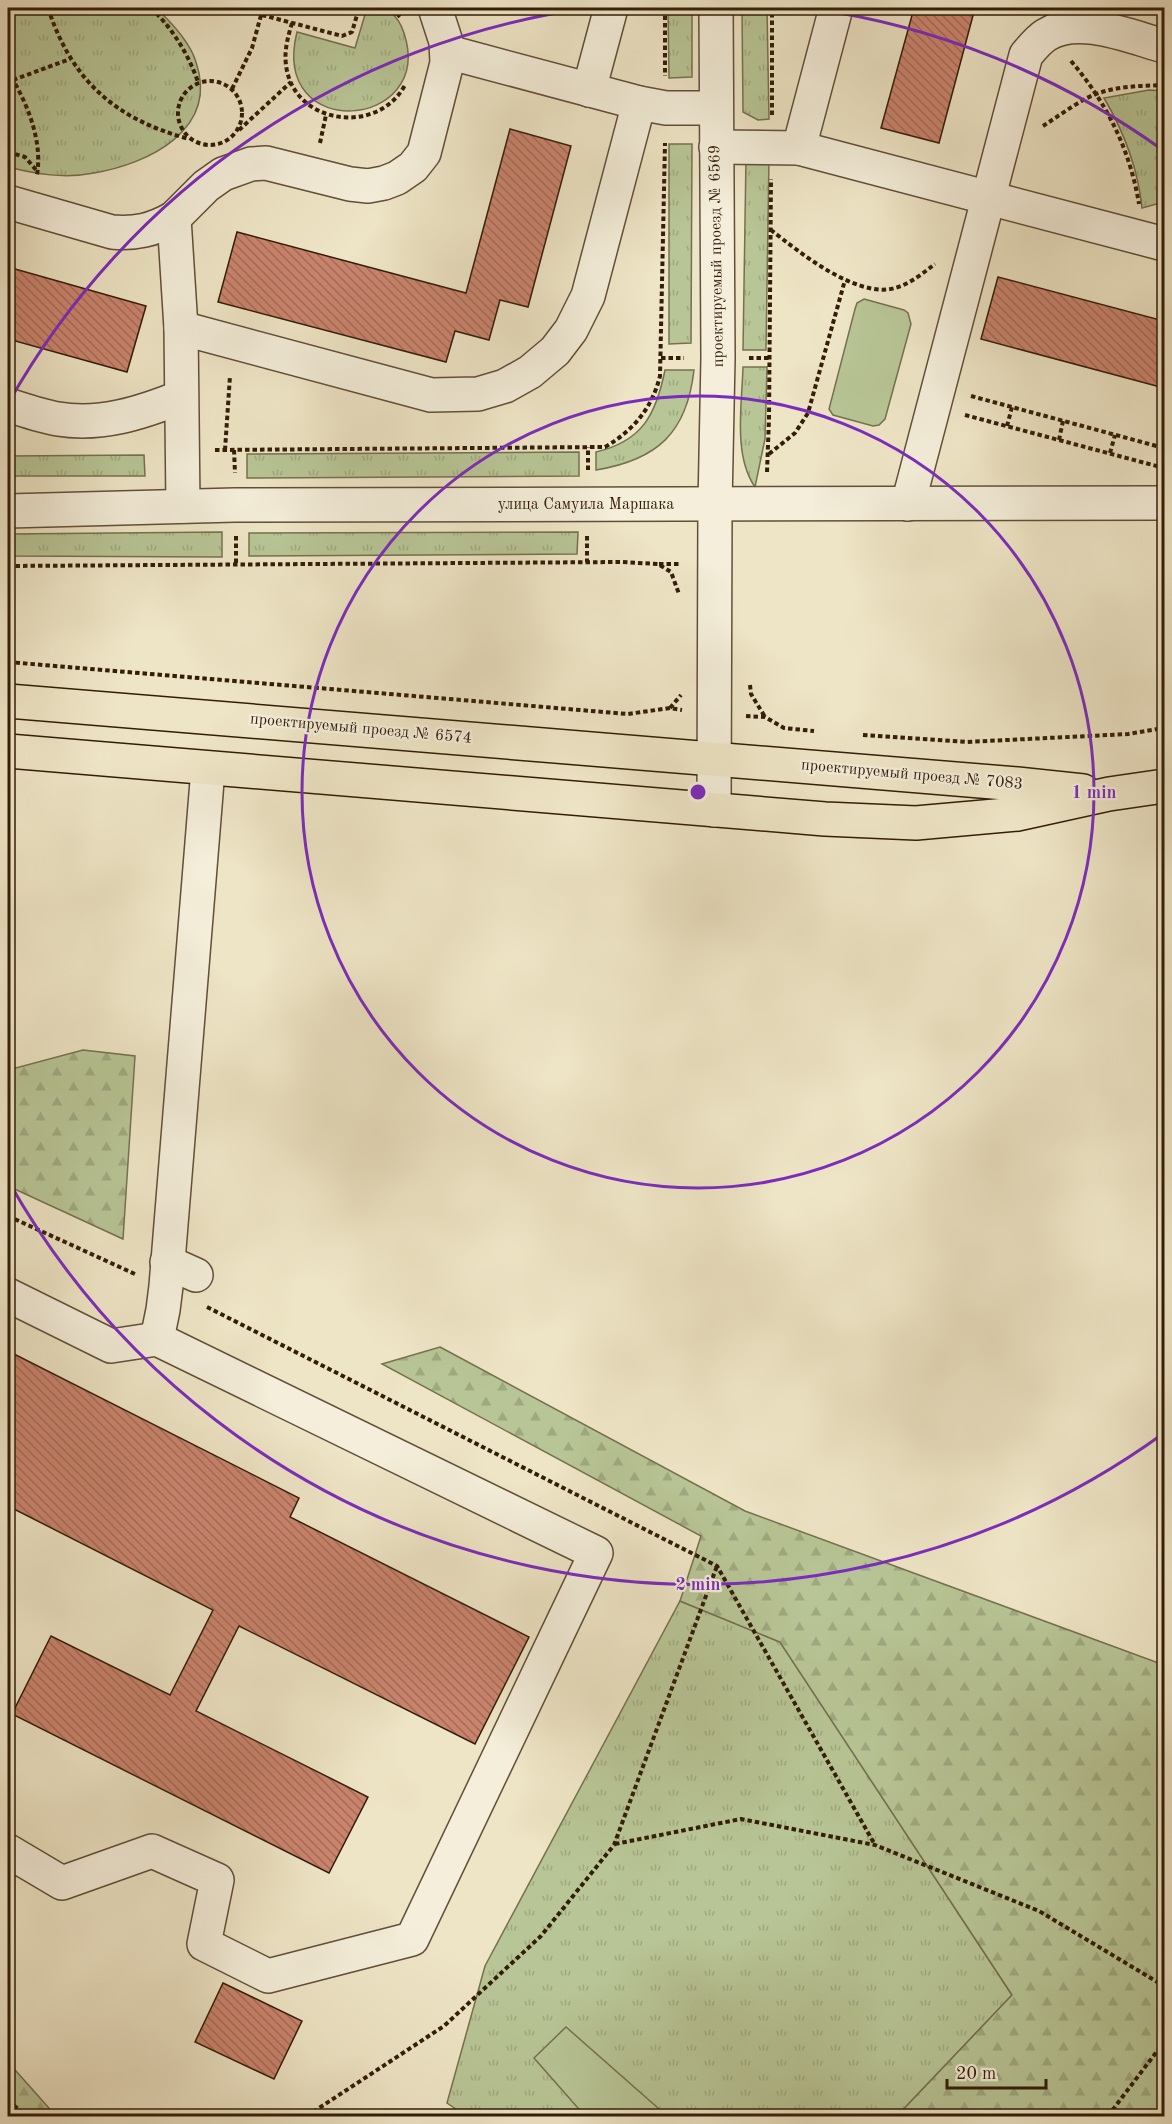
<svg xmlns="http://www.w3.org/2000/svg" width="1172" height="2124" viewBox="0 0 1172 2124" font-family="'Old Standard TT',serif">
  <style>
    .grass { fill: url(#grass-tufts); stroke: #75714f; stroke-width: 1.5 }
    .forest { fill: url(#forest-firs); stroke: #75714f; stroke-width: 1.5 }
    .pitch { fill: #b8c596; stroke: #75714f; stroke-width: 1.5 }
    .building { fill: url(#building-back-hatch); stroke: #321d08; stroke-width: 1.5 }
    .lines { fill: none; stroke-linecap: round; stroke-linejoin: round }
    .minor-casing { stroke: #614f38; stroke-width: 36 }
    .major-casing { stroke: #321d08; stroke-width: 36 }
    .path { stroke: #321d08; stroke-width: 4; stroke-dasharray: 4.5 3; stroke-linecap: butt }
    .minor { stroke: #f4eeda; stroke-width: 33 }
    .major { stroke: #eee5c6; stroke-width: 33 }
    .ring { fill: none; stroke: #7b2cbf; stroke-width: 3 }
    .labels { text-anchor: middle; dominant-baseline: central; stroke-width: 4.5; stroke-linejoin: round; paint-order: stroke }
    .street-label { font-size: 16px; fill: #321d08; stroke: #f4eeda }
    .centre { fill: #7b2cbf; stroke: #f4eeda; stroke-width: 3 }
    .ring-label { font-size: 18px; text-anchor: middle; font-weight: bold; fill: #7b2cbf; stroke: #f4eeda; stroke-width: 4.5; stroke-linejoin: round; paint-order: stroke }
  </style>
  <defs>
    <pattern id="grass-tufts" width="24" height="20" patternUnits="userSpaceOnUse" patternTransform="scale(1.5)"><rect width="24" height="20" fill="#b8c596"/><path d="M3 7l-1-3M5 7V3M7 7l1-3M15 17l-1-3M17 17v-4M19 17l1-3" fill="none" stroke="#9fa980"/></pattern>
    <pattern id="forest-firs" width="22" height="20" patternUnits="userSpaceOnUse" patternTransform="scale(1.5)"><rect width="22" height="20" fill="#b8c596"/><path d="M5 1l3.5 6h-7zM16 11l3.5 6h-7z" fill="#9fa980"/></pattern>
    <pattern id="building-back-hatch" width="6" height="6" patternUnits="userSpaceOnUse" patternTransform="scale(1.5)"><rect width="6" height="6" fill="#ca846e"/><path d="M-1 5l2 2M0 0l6 6M5-1l2 2" fill="none" stroke="#a56b58"/></pattern>
  </defs>
  <rect width="100%" height="100%" fill="#eee5c6"/>
  <filter id="stains"><feTurbulence type="fractalNoise" baseFrequency=".00333" numOctaves="4"/><feColorMatrix values="0 0 0 0 .2 0 0 0 0 .09 0 0 0 0 .02 0 0 0 .5 -.17"/></filter>
  <radialGradient id="worn" r=".72"><stop offset=".6" stop-color="#630" stop-opacity="0"/><stop offset="1" stop-color="#630" stop-opacity=".3"/></radialGradient>
  <g class="grass">
    <path d="M8,8h148c15,14 34,34 40,54 23,68 -48,102 -102,111 -30,6 -58,1 -86,-6z"/>
    <path d="M367,8c20,0 30,4 37,25 32,97 -135,111 -107,-1l58,16z"/>
    <path d="M668,8h24v69l-23,1z"/>
    <path d="M742,8h25l2,111 -11,1 -15,-8z"/>
    <path d="M1149,90l15,1v111l-22,6c-4,-39 -18,-76 -38,-110z"/>
    <path d="M669,144h23l-1,199 -22,1z"/>
    <path d="M746,157h23l-3,193h-23z"/>
    <path d="M743,367h24l-2,72 -10,48c-22,-32 -13,-82 -12,-120z"/>
    <path d="M665,370h29c-7,63 -37,90 -98,100v-18c47,-11 60,-38 69,-82z"/>
    <path d="M579,452v24l-332,2v-24z"/>
    <path d="M144,455l1,21h-137v-20z"/>
    <path d="M222,532v25l-214,-1v-22z"/>
    <path d="M578,532l-1,22 -328,2v-23z"/>
    <path d="M680,1601l100,41 232,353 -115,121h-431l-19,-13 38,-137z"/>
  </g>
  <g class="forest">
    <path d="M83,1050l52,6 -12,183 -115,-53v-116z"/>
    <path d="M440,1347l305,164 419,154v451h-267l115,-121 -232,-353 -100,-41 21,-65 -319,-172z"/>
    <path d="M8,2062l48,54h-48z"/>
  </g>
  <g class="pitch">
    <path d="M864,299l40,11 4,3 3,11 -26,95 -6,6 -6,1 -40,-11 -4,-6 26,-100 2,-6z"/>
    <path d="M566,2027l101,89h-82l-51,-58z"/>
  </g>
  <g class="building">
    <path d="M914,8h61l-36,135 -58,-15z"/>
    <path d="M510,129l61,17 -43,161 -28,-7 -11,40 -34,-9 -9,31 -228,-60 19,-70 229,61z"/>
    <path d="M8,267l138,39 -19,66 -119,-33z"/>
    <path d="M998,277l166,44v67l-183,-49z"/>
    <path d="M8,1351l291,147 -9,19 239,120 -54,107 -236,-118 -43,85 172,86 -39,76 -317,-159 39,-78 119,59 43,-85 -205,-104z"/>
    <path d="M223,1983l79,38 -28,58 -79,-37z"/>
  </g>
  <g class="lines">
    <g class="minor-casing">
      <g id="minor">
        <path d="M448,52l191,51 27,5h50"/>
        <path d="M589,90l22,-82"/>
        <path d="M716,147l83,1 365,96"/>
        <path d="M799,148l37,-140"/>
        <path d="M8,202l104,30c24,2 41,-2 62,-14"/>
        <path d="M181,328l250,67 47,-1 27,-8 25,-14 25,-21 16,-21 17,-34 51,-193"/>
        <path d="M8,405c16,5 33,11 50,14 43,7 83,-6 123,-22"/>
        <path d="M908,504l118,-449c6,-7 12,-15 20,-20 32,-21 85,2 118,11"/>
        <path d="M183,506l-2,-178 -7,-110 32,-32 17,-12 28,-10 15,-1 84,21 18,2 16,-3 13,-5 16,-11 11,-14 23,-90 -1,-21 -11,-34"/>
        <path d="M8,511l227,-6 929,-2"/>
        <path d="M714,810l1,-305 3,-147 -2,-350"/>
        <path d="M167,1262l29,13"/>
        <path d="M8,1295l103,51 46,-7 439,214 -184,386 -144,37 -64,-32 13,-64 -65,-29 -90,32 -54,-32"/>
        <path d="M157,1339l6,-29 3,-24 42,-517"/>
      </g>
    </g>
    <g class="major-casing">
      <g id="major">
        <path d="M8,701l1009,83 66,7"/>
        <path d="M8,751l817,68 91,4 102,-9 91,-20 55,-8"/>
      </g>
    </g>
    <g class="path">
      <path d="M48,8c24,73 67,111 141,131"/>
      <path d="M151,8c21,20 37,45 47,74"/>
      <path d="M392,8l9,10"/>
      <path d="M665,8v68"/>
      <path d="M262,15l80,21 10,-4 7,-24"/>
      <path d="M292,23c-4,14 -8,27 -6,42 7,60 92,71 119,20"/>
      <path d="M1071,61c36,42 59,89 68,143"/>
      <path d="M8,71c18,30 35,68 29,104"/>
      <path d="M13,80l57,-21"/>
      <circle cx="210" cy="113" r="32"/>
      <path d="M232,89l20,-41 11,-40"/>
      <path d="M772,115v-107"/>
      <path d="M1043,126c14,-9 29,-20 44,-28 24,-12 51,-12 77,-13"/>
      <path d="M239,130l52,-48"/>
      <path d="M320,143l6,-28"/>
      <path d="M8,152l17,5 12,14"/>
      <path d="M771,230c28,22 86,69 124,58 15,-4 28,-15 40,-24"/>
      <path d="M661,358h23"/>
      <path d="M749,358h20"/>
      <path d="M971,396l193,52"/>
      <path d="M965,415l199,53"/>
      <path d="M1007,426l5,-19"/>
      <path d="M1059,440l4,-19"/>
      <path d="M215,450l390,-3c29,-17 47,-39 55,-71l5,-233"/>
      <path d="M225,450l5,-74"/>
      <path d="M234,450l1,23"/>
      <path d="M1110,453l5,-18"/>
      <path d="M769,454l26,-21 13,-20 37,-133"/>
      <path d="M1160,467l4,-16"/>
      <path d="M588,470v-23"/>
      <path d="M767,472l2,-54 2,-239"/>
      <path d="M236,536v28"/>
      <path d="M587,536v26"/>
      <path d="M659,564h22"/>
      <path d="M8,566l614,-4 36,2 13,8 8,22"/>
      <path d="M8,662l620,52 42,-6 12,2"/>
      <path d="M750,685l1,9 14,23"/>
      <path d="M670,708l11,-13"/>
      <path d="M746,716l19,1 19,11 30,3"/>
      <path d="M863,735l104,7 161,-8 36,-6"/>
      <path d="M8,1216l127,58"/>
      <path d="M207,1307l510,259 158,279"/>
      <path d="M615,1844l126,-25 134,26 164,66 125,75"/>
      <path d="M8,2101l19,15"/>
      <path d="M307,2116l137,-90 97,-90 73,-91 103,-279"/>
      <path d="M1108,2116l56,-74"/>
    </g>
    <use href="#minor" class="minor"/>
    <use href="#major" class="major"/>
  </g>
  <g class="ring">
    <circle cx="698" cy="792" r="396"/>
    <path d="M1164 1433A792 792 0 0 1 9 1182M9 402A792 792 0 0 1 588 8M808 8A792 792 0 0 1 1164 151"/>
  </g>
  <g class="labels">
    <g class="street-label">
      <text transform="translate(717 256) rotate(-91)">проектируемый проезд № 6569</text>
      <text x="586" y="505">улица Самуила Маршака</text>
      <text transform="translate(361 729) rotate(5)">проектируемый проезд № 6574</text>
      <text transform="translate(912 775) rotate(5)">проектируемый проезд № 7083</text>
    </g>
  </g>
  <circle cx="698" cy="792" r="9" class="centre"/>
  <g class="ring-label">
    <text x="1094" y="798">1 min</text>
    <text x="698" y="1590">2 min</text>
  </g>
  <rect width="1172" height="2124" fill="none" stroke="#eee5c6" stroke-width="30"/>
  <rect x="9" y="9" width="1154" height="2106" fill="none" stroke="#321d08" stroke-width="3"/>
  <rect x="15" y="15" width="1142" height="2094" fill="none" stroke="#321d08" stroke-width="1.5"/>
  <path d="M947 2079v9h99v-9" fill="none" stroke="#321d08" stroke-width="3"/>
  <text x="956" y="2079" font-size="18" fill="#321d08" stroke="#f4eeda" stroke-width="4.5" paint-order="stroke">20 m</text>
  <rect width="100%" height="100%" filter="url(#stains)"/>
  <rect width="100%" height="100%" fill="url(#worn)"/>
</svg>
